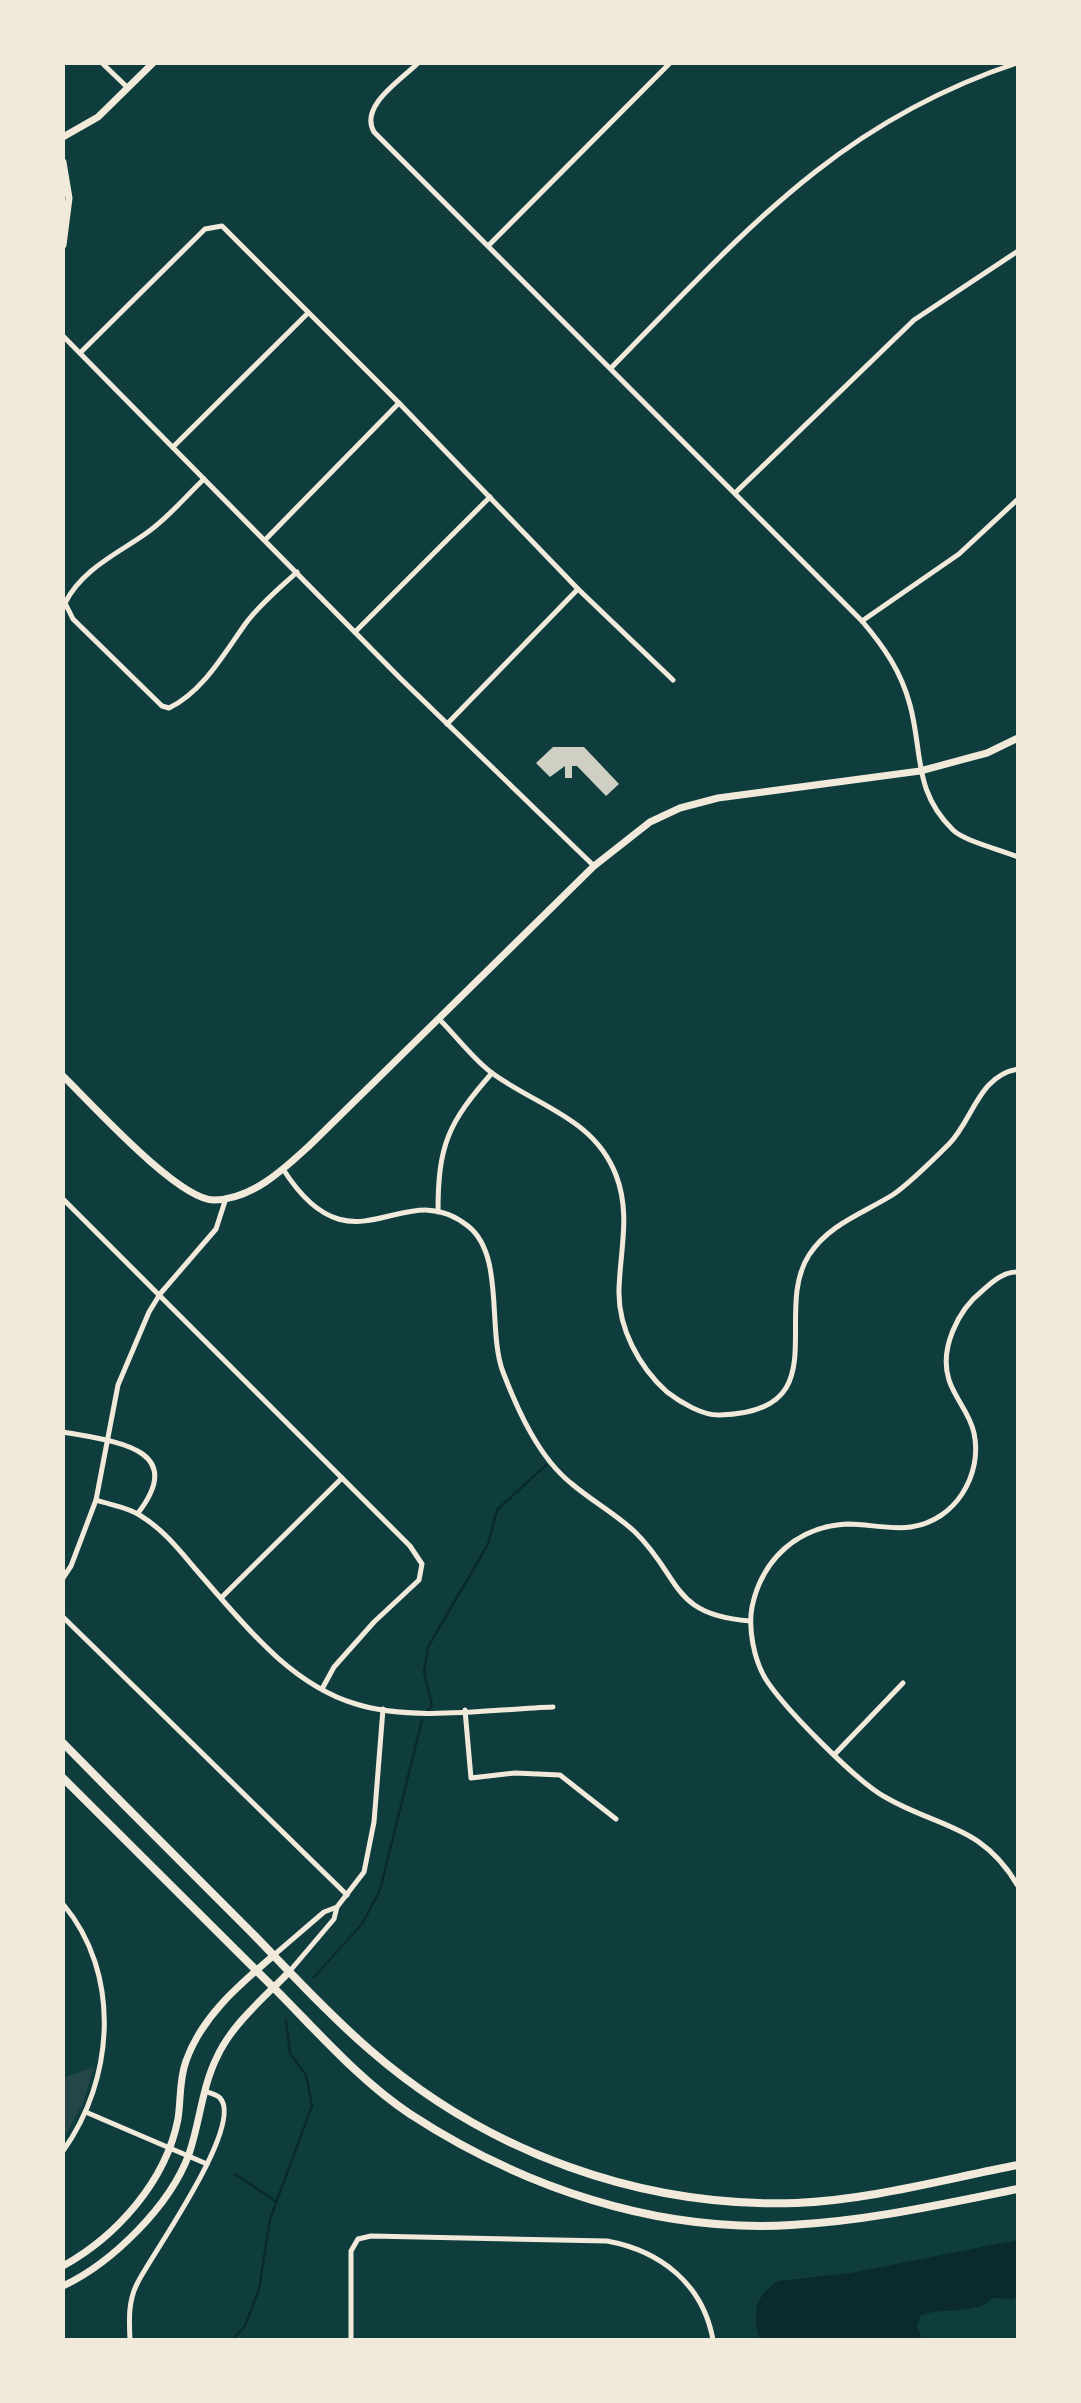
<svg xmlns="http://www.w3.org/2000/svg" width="1081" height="2403" viewBox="0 0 1081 2403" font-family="Lora,serif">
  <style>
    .green { fill: #244646 }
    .water { fill: #0a2a2b }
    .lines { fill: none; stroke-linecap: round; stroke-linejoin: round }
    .stream { stroke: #0a2a2b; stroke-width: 2.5 }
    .building { fill: #cfcfc3 }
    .minor { stroke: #f1e9da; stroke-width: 5 }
    .tertiary { stroke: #f1e9da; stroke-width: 7 }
    .secondary { stroke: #f1e9da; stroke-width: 8 }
  </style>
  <rect width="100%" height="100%" fill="#0f3d3e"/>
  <path class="green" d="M94,2067l-11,36 -20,36v-61z"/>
  <path class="water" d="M1018,2240v55l-5,4 -21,-1c-12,17 -49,9 -71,17l-4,11 5,14h-162c-8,-25 -6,-44 18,-59l73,-8z"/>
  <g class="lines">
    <g class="stream">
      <path d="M428,1711l4,-6 -8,-33 4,-25 60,-103 9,-34 49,-45"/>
      <path d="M314,1977l48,-53 18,-34 42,-170"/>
      <path d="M235,2174l40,27"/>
      <path d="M232,2340l13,-14 14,-37 11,-70 42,-113 -6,-31 -16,-22 -4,-33"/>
    </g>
  </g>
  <path class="building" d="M553,747h31l35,37 -13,12 -29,-30h-5v12h-7v-12l-15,11 -14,-14z"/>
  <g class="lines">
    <g class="minor">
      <path d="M102,63l26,25"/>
      <path d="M418,63c-17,17 -59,43 -44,69l488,489c22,26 39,50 48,84 13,48 3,86 43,125 11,11 49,20 65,27"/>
      <path d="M489,245l181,-182"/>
      <path d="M63,336l338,343 193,187"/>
      <path d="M80,353l125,-124 17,-3 177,177 179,186 95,91"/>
      <path d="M611,368c129,-131 224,-245 406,-305"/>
      <path d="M173,447l134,-133"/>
      <path d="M204,479c-18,17 -35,38 -56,53 -29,21 -65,36 -83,71l8,16 89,87 7,2c34,-16 56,-56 77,-85 14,-19 34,-35 51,-51"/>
      <path d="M735,493l179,-173 104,-69"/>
      <path d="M265,540l134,-137"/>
      <path d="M862,621l97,-67 59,-55"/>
      <path d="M355,632l135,-135"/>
      <path d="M447,724l131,-135"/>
      <path d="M440,1020c17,17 33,39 52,53 45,33 102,45 124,102 15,39 4,75 3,115 -1,38 20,77 48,102 13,10 36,24 53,23 119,-3 51,-101 89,-160 20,-31 55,-42 85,-61 17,-12 40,-35 55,-50 24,-24 29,-68 69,-75"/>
      <path d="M283,1169c70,110 119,4 185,57 37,29 19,104 35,146 15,39 36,86 69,112 20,17 44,30 63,48 47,46 35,83 115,89"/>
      <path d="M63,1199l347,347 12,18 -3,16 -45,42 -40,45 -12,22"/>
      <path d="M438,1212c0,-67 10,-89 54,-139"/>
      <path d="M1018,1272c-14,-1 -26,10 -36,19 -24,19 -43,58 -33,89 6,19 21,33 25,53 9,42 -19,88 -63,94 -20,3 -43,-3 -63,-3 -50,2 -86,35 -96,83 -4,22 2,52 13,71 18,29 91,103 120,119 53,31 97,27 133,89"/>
      <path d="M63,1432c49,9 126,15 75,81"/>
      <path d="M96,1500c14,5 33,7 45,16 23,14 39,35 57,56 44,50 91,112 158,132 57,18 137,5 197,3"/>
      <path d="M63,1578l8,-12 25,-66 22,-115 31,-73 11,-18 56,-65 10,-31"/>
      <path d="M221,1598l121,-120"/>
      <path d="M63,1617l284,278"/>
      <path d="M465,1710l6,68 44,-5 45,2 56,44"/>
      <path d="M834,1755l69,-72"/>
      <path d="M63,1904c59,70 51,176 0,247"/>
      <path d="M274,1955l50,-43 13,-5 27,-35 10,-50 9,-113"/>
      <path d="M289,1972l45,-53 3,-12"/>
      <path d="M88,2113l119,51"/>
      <path d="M130,2340c-1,-20 -2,-40 8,-58 14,-28 107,-157 82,-184 -3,-4 -11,-5 -15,-7"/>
      <path d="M351,2340v-89l7,-12 13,-3 236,5c54,10 96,43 106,99"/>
    </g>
    <g class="tertiary">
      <path d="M63,137l35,-20 55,-54"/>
      <path d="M63,162l6,36 -6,47"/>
      <path d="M63,1076c28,27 115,124 151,124 38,-1 69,-30 95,-54l285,-280 56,-44 30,-14 38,-10 202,-27 67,-18 31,-15"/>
      <path d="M63,2266c54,-30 103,-85 115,-147 3,-19 1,-39 8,-58 16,-45 52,-75 88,-106"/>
      <path d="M63,2286c49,-23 107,-80 126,-132 11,-32 13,-67 28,-97 15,-33 47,-59 72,-85"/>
    </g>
    <g class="secondary">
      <path d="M63,1743c62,63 125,126 187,188 39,40 78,83 120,119 117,102 270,158 426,153 74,-3 149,-24 222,-38"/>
      <path d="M63,1778c70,70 141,140 211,210 43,43 85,92 136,126 112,73 246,119 381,111 77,-4 152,-21 227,-36"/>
    </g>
  </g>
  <rect width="1081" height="2403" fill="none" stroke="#f1e9da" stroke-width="130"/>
</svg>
